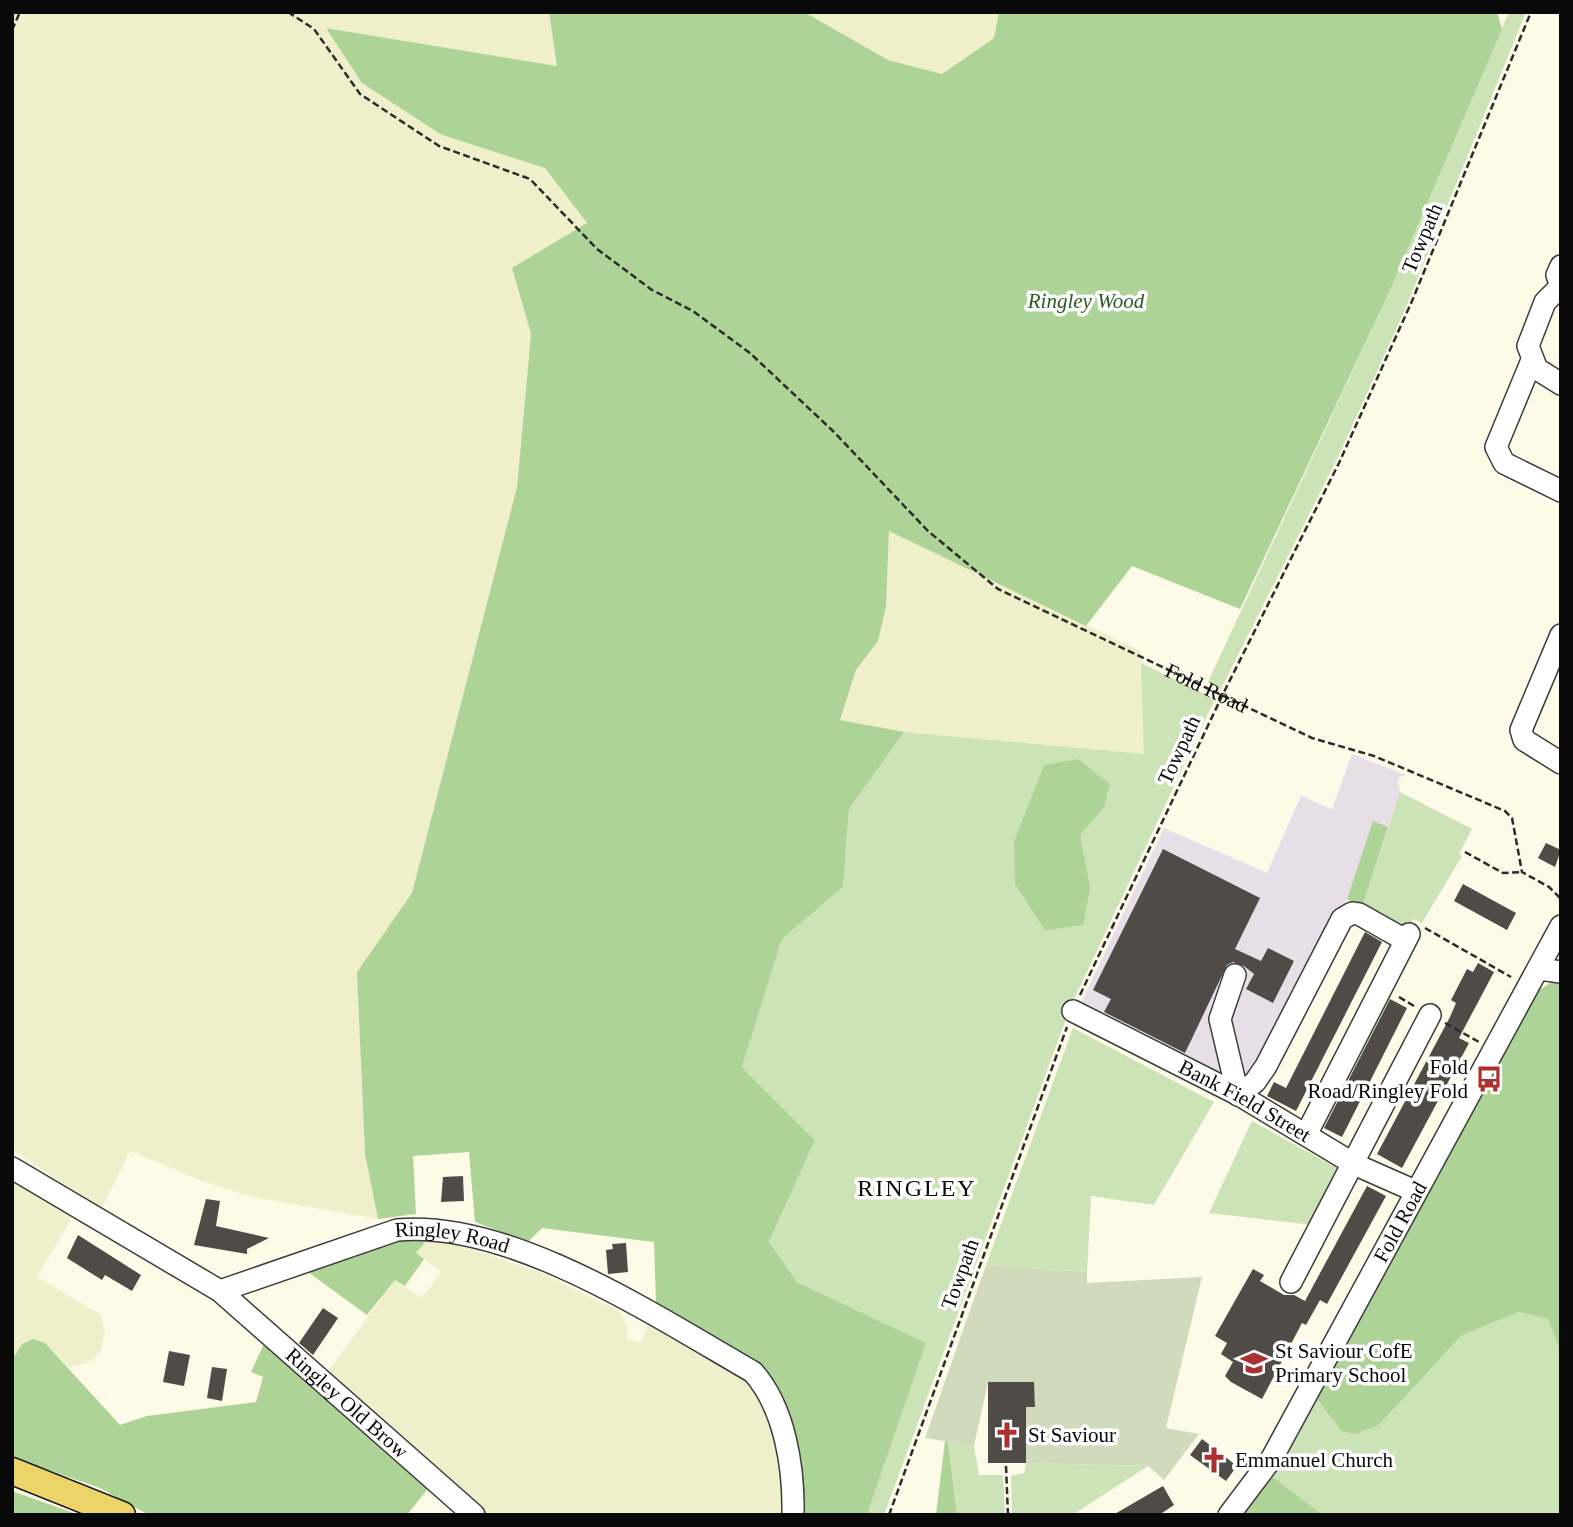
<svg xmlns="http://www.w3.org/2000/svg" width="1573" height="1527" viewBox="0 0 1573 1527" font-family="Georgia,serif">
  <style>
    .industrial { fill: #e8dee8 }
    .farmland { fill: #f0efcb }
    .green { fill: #cbe3b6 }
    .forest { fill: #aed396 }
    .cemetery { fill: #d0dbbd }
    .building { fill: #514b47 }
    .lines { fill: none; stroke-linecap: round; stroke-linejoin: round }
    .minor-casing { stroke: #3c3c3c; stroke-width: 24 }
    .major-casing { stroke: #1a1a1a; stroke-width: 29 }
    .path { stroke: #2b2b2b; stroke-width: 2.5; stroke-dasharray: 7 3.5; stroke-linecap: butt }
    .minor { stroke: #fff; stroke-width: 21 }
    .major { stroke: #ecd469; stroke-width: 26 }
    .labels { text-anchor: middle; dominant-baseline: central; stroke-width: 7; stroke-linejoin: round; paint-order: stroke }
    .street-label { font-size: 21px; fill: #090909; stroke: #fff }
    .park-label { font-size: 21px; font-style: italic; fill: #2a5a21; stroke: #fff }
    .poi-label { font-size: 21px; fill: #090909; stroke: #fff; text-anchor: start }
    .quarter-label { font-size: 24px; letter-spacing: 2px; fill: #090909; stroke: #fff }
  </style>
  <rect width="100%" height="100%" fill="#fdfae8"/>
  <path class="industrial" d="M1352,754l54,21 -6,2 -2,5 2,10 -12,35 -15,-5 -26,77 -99,193 -168,-87 84,-177 103,45 34,-77 31,13z"/>
  <g class="farmland">
    <path d="M12,12h537l9,54 -231,-38 115,107 103,33 42,55 -75,46 19,65 -14,153 -105,406 -55,79 8,182 13,65 -126,-22 -52,-17 -70,-29 -28,57 -90,-58z"/>
    <path d="M804,12h195l-5,25 -52,37 -54,-14z"/>
    <path d="M889,530l252,121 4,104 -241,-23 -64,-11 16,-51 22,-29 8,-34z"/>
    <path d="M12,1177l62,37 -37,63 64,38 4,17 -4,19 -10,10 -22,7 -24,-25 -33,17z"/>
    <path d="M428,1239l31,6 80,27 80,39 9,16 -1,12 13,4 9,-20 87,49 15,13 11,17 20,67 2,46h-299l-161,-138 71,-97 27,18 19,-26 -25,-19z"/>
  </g>
  <g class="green">
    <path d="M1509,12h17l-122,300 -66,145 -117,232 -13,-7 183,-394z"/>
    <path d="M1141,663l74,36 -145,309 -186,507h-17l59,-172 -129,-61 -28,-42 46,-100 -73,-73 40,-128 61,-52 6,-78 55,-77 240,22z"/>
    <path d="M1400,792l72,37 -13,25 3,2 -40,67 -9,-4 -6,11 -45,-23z"/>
    <path d="M1073,1028l141,74 -60,103 -63,-9 -4,76 -101,-7z"/>
    <path d="M1252,1121l90,50 -29,54 -104,-12z"/>
    <path d="M1519,1312l29,7 13,35v161h-238l-54,-41 48,-75 24,32 38,-6 83,-90z"/>
    <path d="M948,1442l26,4 5,29h24l2,40h-48z"/>
    <path d="M1026,1463l122,3 -76,49h-60l-1,-39 13,-3z"/>
  </g>
  <g class="forest">
    <path d="M549,12h255l84,48 54,14 52,-36 5,-26h498l5,17 -111,259 -151,321 -108,-43 -46,60 -197,-95 -3,76 -8,34 -22,29 -16,50 64,12 -55,77 -6,78 -61,52 -40,128 73,73 -46,101 28,41 129,61 -59,172h-65l-43,-150 -103,-62 -2,-61 -112,-14 -14,14 -53,-20 -6,-70 -56,4 3,58 -38,5 -13,-65 -8,-182 55,-79 105,-406 14,-153 -19,-66 75,-45 -42,-55 -103,-33 -80,-52 -36,-55 231,38z"/>
    <path d="M1078,759l32,25 -6,23 -24,28 10,53 -7,37 -38,5 -30,-46 -1,-42 30,-77z"/>
    <path d="M1373,821l15,6 -26,80 -15,-8z"/>
    <path d="M1552,982l9,1v371l-13,-35 -29,-7 -57,23 -83,90 -24,9 -14,-3 -24,-32 222,-409z"/>
    <path d="M407,1239h21l-12,14 8,6 -19,27 -10,-6 -28,35 -63,-46z"/>
    <path d="M33,1339l12,4 75,82 27,-9 109,-14 7,-25 -12,-5 13,-28 166,142 -23,29h-258l-49,-27 -88,-31v-97l10,-16z"/>
    <path d="M945,1441l3,1 9,73h-21z"/>
    <path d="M1269,1474l54,41h-80z"/>
    <path d="M12,1491l67,24h-67z"/>
  </g>
  <path class="cemetery" d="M986,1265l101,7v11l115,-6 -36,151 33,6 -35,46 -16,-14 -122,-3v-56h9l-1,-25h-46l-14,64 -49,-8z"/>
  <g class="building">
    <path d="M1546,843l15,7 -6,17 -17,-9z"/>
    <path d="M1163,849l97,49 -25,51 26,12 7,-13 26,13 -21,42 -27,-14 8,-15 -10,-8 -11,-4 -6,3 -42,88 -81,-41 7,-13 -18,-9z"/>
    <path d="M1463,884l53,29 -9,17 -53,-29z"/>
    <path d="M1365,932l17,10 -86,169 -29,-15 7,-14 12,6z"/>
    <path d="M1478,963l16,9 -35,66 10,5 -67,125 -25,-14 73,-137 6,-14 -5,-3 16,-31 6,3z"/>
    <path d="M1390,999l17,9 -65,129 -18,-9z"/>
    <path d="M463,1176l1,25 -23,1 2,-25z"/>
    <path d="M1367,1186l19,10 -59,108 -7,-4 -14,25 -4,-2 -40,76 -31,-17 -6,-6 8,-14 -12,-8 6,-11 -12,-7 38,-67 11,6 -4,6 24,14h10l11,6z"/>
    <path d="M206,1199l14,2 -4,25 53,12 -22,11v5l-53,-9z"/>
    <path d="M78,1235l63,40 -9,16 -27,-16 -3,5 -35,-22z"/>
    <path d="M626,1243l2,29 -20,2 -2,-24 7,-1 -1,-5z"/>
    <path d="M323,1308l15,10 -25,37 -14,-12z"/>
    <path d="M169,1351l21,4 -6,31 -21,-4z"/>
    <path d="M212,1367l15,2 -5,32 -15,-3z"/>
    <path d="M988,1382h46l1,25h-9v56h-38z"/>
    <path d="M1202,1439l35,27 -11,15 -36,-26z"/>
    <path d="M1163,1486l11,19 -15,10h-46z"/>
  </g>
  <g class="lines">
    <g class="minor-casing">
      <g id="minor">
        <path d="M1561,266l-4,9 4,11"/>
        <path d="M1561,286l-16,16 -17,44 9,23 24,15"/>
        <path d="M1532,360l-36,87 8,16 57,28"/>
        <path d="M1561,635l-40,95 3,10 37,23"/>
        <path d="M1539,969l22,3"/>
        <path d="M1235,975l-15,44 18,76 17,-13 11,-16 76,-147 10,-6 7,1 46,26"/>
        <path id="s2" d="M1073,1011l168,85 113,68 61,27"/>
        <path d="M1307,1133l102,-199"/>
        <path id="s3" d="M12,1168l208,123 254,224"/>
        <path d="M1291,1282l139,-267"/>
        <path id="s4" d="M220,1291l177,-61c113,-11 260,87 356,142 32,36 41,96 40,143"/>
        <path id="s5" d="M1229,1515l43,-57 289,-532"/>
      </g>
    </g>
    <g class="major-casing">
      <path id="major" d="M12,1471l110,44"/>
    </g>
    <g class="path">
      <path id="s1" d="M288,12l26,17 46,65 79,52 91,33 67,70 55,41 41,21 57,42 84,79 94,99 70,58 314,149 62,18 131,55 7,7 10,54 27,15 12,12"/>
      <path d="M12,30l8,-18"/>
      <path d="M1465,852l38,21 19,-1"/>
      <path d="M1425,928l86,49"/>
      <path d="M1080,995l142,-299 117,-233 73,-162 119,-289"/>
      <path d="M1399,997l15,9"/>
      <path d="M1445,1023l34,19"/>
      <path d="M1006,1466l2,49"/>
      <path d="M889,1515l178,-488"/>
    </g>
    <use href="#minor" class="minor"/>
    <use href="#major" class="major"/>
  </g>
  <defs>
    <g id="bus-bare" transform="scale(2.1)"><path d="M-5-6H5V4H4V6H2V4H-2V6H-4V4H-5ZM-3.5-4V0h7V-4ZM-3.5 1.2v1.5H-2V1.2ZM2 1.2v1.5H3.5V1.2Z" fill="#ac302f" stroke="#fff" stroke-width="2.5" paint-order="stroke"/></g>
    <g id="school-bare" transform="scale(2.1)"><path d="M0-5L7-2L0 1L-7-2ZM-4 1L0 2.5L4 1V4Q0 6-4 4Z" fill="#ac302f" stroke="#fff" stroke-width="2.5" paint-order="stroke"/></g>
    <g id="church-bare" transform="scale(2.1)"><path d="M-1.2-6h2.4v3.5h3.3v2.4h-3.3V6h-2.4V-.1h-3.3v-2.4h3.3Z" fill="#ac302f" stroke="#fff" stroke-width="2.5" paint-order="stroke"/></g>
  </defs>
  <g fill-rule="evenodd">
    <use href="#bus-bare" x="1489" y="1079"/>
    <use href="#school-bare" x="1254" y="1363"/>
    <use href="#church-bare" x="1007" y="1435"/>
    <use href="#church-bare" x="1214" y="1460"/>
  </g>
  <g class="labels">
    <g class="street-label">
      <text transform="translate(1422 238) rotate(-67)">Towpath</text>
      <text stroke="none"><textPath href="#s1" startOffset="1158">Fold Road</textPath></text>
      <text transform="translate(1179 750) rotate(-65)">Towpath</text>
      <text stroke="none"><textPath href="#s2" startOffset="194">Bank Field Street</textPath></text>
      <text stroke="none"><textPath href="#s5" startOffset="340">Fold Road</textPath></text>
      <text stroke="none"><textPath href="#s4" startOffset="243">Ringley Road</textPath></text>
      <text transform="translate(960 1274) rotate(-70)">Towpath</text>
      <text stroke="none"><textPath href="#s3" startOffset="411">Ringley Old Brow</textPath></text>
    </g>
    <g class="park-label">
      <text x="1086" y="301">Ringley Wood</text>
    </g>
    <g class="poi-label">
      <text x="1468" y="1067" text-anchor="end">Fold<tspan x="1468" dy="24">Road/Ringley Fold</tspan></text>
      <text x="1275" y="1351">St Saviour CofE<tspan x="1275" dy="24">Primary School</tspan></text>
      <text x="1028" y="1435">St Saviour</text>
      <text x="1235" y="1460">Emmanuel Church</text>
    </g>
    <g class="quarter-label">
      <text x="917" y="1188">RINGLEY</text>
    </g>
  </g>
  <rect width="1573" height="1527" fill="none" stroke="#090909" stroke-width="28"/>
</svg>
